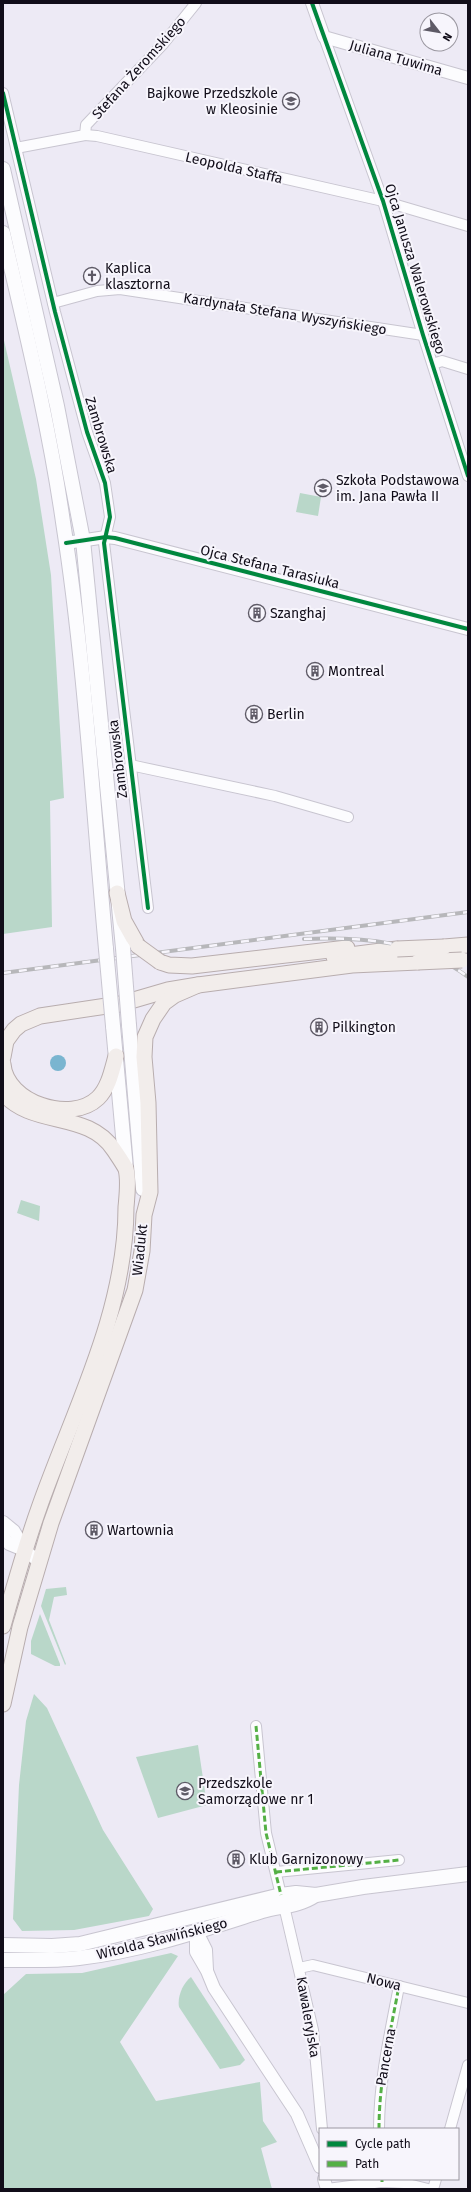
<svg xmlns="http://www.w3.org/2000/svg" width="471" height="2192" viewBox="0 0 471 2192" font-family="'Fira Sans',sans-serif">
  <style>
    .green { fill: #b9d7c9 }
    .water { fill: #7ab5d0 }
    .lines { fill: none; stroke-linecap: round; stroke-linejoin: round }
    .minor-casing { stroke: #c8c5d0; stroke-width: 12 }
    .tertiary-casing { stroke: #c8c5d0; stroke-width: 14 }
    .secondary-casing { stroke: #c8c5d0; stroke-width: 16 }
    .primary-casing { stroke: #b8adae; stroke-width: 17 }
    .minor { stroke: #fcfcfe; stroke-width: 10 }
    .tertiary { stroke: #fcfcfe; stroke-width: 12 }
    .secondary { stroke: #fcfcfe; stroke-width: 14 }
    .primary { stroke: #f2edeb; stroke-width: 15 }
    .rail-casing { stroke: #b7b7ba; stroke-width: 4 }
    .rail { stroke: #f7f5fc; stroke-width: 2.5; stroke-dasharray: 8; stroke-linecap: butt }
    .secondary-bridge-casing { stroke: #c8c5d0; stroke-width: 16; stroke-linecap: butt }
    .primary-bridge-casing { stroke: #b8adae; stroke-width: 17; stroke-linecap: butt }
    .secondary-bridge { stroke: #fcfcfe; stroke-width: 14 }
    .primary-bridge { stroke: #f2edeb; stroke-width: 15 }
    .quiet { stroke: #54b045; stroke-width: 3; stroke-dasharray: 6 3; stroke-linecap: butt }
    .cycleway-casing { stroke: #f7f5fc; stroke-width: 6 }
    .cycleway { stroke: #00873e; stroke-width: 4 }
    .labels { text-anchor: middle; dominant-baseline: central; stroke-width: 4; stroke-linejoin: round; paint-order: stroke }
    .street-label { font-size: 14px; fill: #110d19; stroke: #f7f5fc }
    .poi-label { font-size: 14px; fill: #110d19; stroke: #f7f5fc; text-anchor: start }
  </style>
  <rect width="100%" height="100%" fill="#edeaf5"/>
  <g class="green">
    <path d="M3,336l33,143 15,96 13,223 -14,3 2,126 -49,7z"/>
    <path d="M300,493l21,4 -3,19 -22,-4z"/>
    <path d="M21,1200l19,6 -1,15 -22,-8z"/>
    <path d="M66,1587l1,8 -13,2 -5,23 17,44 -1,1 -24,-59 5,-17z"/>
    <path d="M40,1614l20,50v2h-5l-24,-12v-13z"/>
    <path d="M34,1694l13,14 56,122 50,79 -4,7 -75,14 -52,1 -9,-12 6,-134 7,-64z"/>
    <path d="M198,1745l9,60 -49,13 -22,-61z"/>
    <path d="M171,1953l7,3 -58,86 36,59 104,-19 3,39 14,21 -16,6 11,41h-269v-194l23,-21 56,-1z"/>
    <path d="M191,1977l54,83 -5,5 -20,4 -41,-62c-2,-10 4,-24 12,-30z"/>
  </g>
  <circle class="water" cx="58" cy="1063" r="8"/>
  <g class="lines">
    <g class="minor-casing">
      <g id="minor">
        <path d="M324,37l59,164 40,134 45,141"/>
        <path d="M3,93l52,219 32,120 18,51 5,34 -6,26 44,365"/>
        <path d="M85,135l12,1 286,65 85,25"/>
        <path d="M16,148l69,-13 1,-10 77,-81 33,-41"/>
        <path d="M53,303l44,-12 23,-2 303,46"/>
        <path d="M433,364l9,-3 26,8"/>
        <path d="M130,766h5l140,30 73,21"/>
        <path d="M256,1726l10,107 15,62"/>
        <path d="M276,1872l123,-12"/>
        <path d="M284,1906l29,124 9,99"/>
        <path d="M299,1968l14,-3 155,38"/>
        <path d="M379,2129c0,-49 11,-95 20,-143"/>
        <path d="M450,2129l18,-64"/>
        <path d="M327,2189l55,-7 22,1 24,6"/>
        <path d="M433,2189l3,-10"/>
      </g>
    </g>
    <g class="tertiary-casing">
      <g id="tertiary">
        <path d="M312,3l12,34 144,41"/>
        <path d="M66,543l40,-6 9,1 353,91"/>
        <path d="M3,1522l11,9 12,20"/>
        <path d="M3,1536l6,8 17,7 13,11"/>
        <path d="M196,1932v20l11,19 7,17 83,126 23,53"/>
        <path d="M197,1932l9,18 1,20"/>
        <path d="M324,2179l3,10"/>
      </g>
    </g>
    <g class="secondary-casing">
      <g id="secondary">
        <path d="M3,169l54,237 26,134 40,408"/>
        <path d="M3,233c22,95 46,191 60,289 22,141 30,285 43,427"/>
        <path d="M129,1025l14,164"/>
        <path d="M113,1026l13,143"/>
        <path d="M3,1945l49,1 28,-2 201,-49 15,-2 20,2 47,-8 105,-13"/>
        <path d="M3,1960c25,0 51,1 76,-2 62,-7 123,-28 183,-47 17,-5 37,-5 52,-15"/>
      </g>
    </g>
    <g class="primary-casing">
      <g id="primary">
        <path d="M117,893l7,28 14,25"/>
        <path d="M444,947l24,-2"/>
        <path d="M334,957l63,-8"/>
        <path d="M160,962l9,3 23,1 155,-18"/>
        <path d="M3,1057l3,-16 8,-11 7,-6 19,-8 80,-12 48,-14 30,-5 154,-20 66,-3"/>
        <path d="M3,1064c3,39 68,60 95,34 11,-11 14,-28 18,-42"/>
        <path d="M3,1093c29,35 85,17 111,57 4,6 9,13 12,19 3,11 1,27 0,38 0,106 -53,204 -87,301 -14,39 -25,79 -36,118"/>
        <path d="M3,1704l17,-77 31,-104 84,-233 7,-39 2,-36 6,-23 -2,-89 -4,-46 1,-20 8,-18 11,-16 11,-8 23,-10"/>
      </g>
    </g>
    <use href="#minor" class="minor"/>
    <use href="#tertiary" class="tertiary"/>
    <use href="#secondary" class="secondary"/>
    <use href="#primary" class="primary"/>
    <g class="rail-casing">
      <g id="rail">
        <path d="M304,939c59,-2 115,1 164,38"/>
        <path d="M3,973l465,-61"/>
      </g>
    </g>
    <use href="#rail" class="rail"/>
    <g class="secondary-bridge-casing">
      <g id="secondary-bridge">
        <path d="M123,948l6,77"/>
        <path d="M106,949l7,77"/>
      </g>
    </g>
    <g class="primary-bridge-casing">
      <g id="primary-bridge">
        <path d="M138,946l22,16"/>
        <path d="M397,949l47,-2"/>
        <path d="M418,962l44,-2"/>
      </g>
    </g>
    <use href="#secondary-bridge" class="secondary-bridge"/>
    <use href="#primary-bridge" class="primary-bridge"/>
    <g class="quiet">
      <path d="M256,1726l10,107 15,62"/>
      <path d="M276,1872l123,-12"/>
      <path d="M379,2129c0,-49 11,-95 20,-143"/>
      <path d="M382,2179v3"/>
    </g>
    <g class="cycleway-casing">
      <g id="cycleway">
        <path d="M312,3l71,198 40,134 45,141"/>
        <path d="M3,93l52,219 32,120 18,51 5,34 -6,26 44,365"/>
        <path d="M66,543l40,-6 9,1 353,91"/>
      </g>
    </g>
    <use href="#cycleway" class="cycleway"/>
  </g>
  <defs>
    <g id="school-ring" transform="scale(0.9)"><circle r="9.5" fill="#f7f5fc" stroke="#5e5a66" stroke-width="1.5"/><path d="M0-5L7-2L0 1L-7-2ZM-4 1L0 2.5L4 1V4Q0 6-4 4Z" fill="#5e5a66"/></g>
    <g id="church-ring" transform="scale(0.9)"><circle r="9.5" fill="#f7f5fc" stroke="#5e5a66" stroke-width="1.5"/><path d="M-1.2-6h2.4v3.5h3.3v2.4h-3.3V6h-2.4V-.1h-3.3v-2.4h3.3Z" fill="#5e5a66"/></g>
    <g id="building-ring" transform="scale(0.9)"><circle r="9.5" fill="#f7f5fc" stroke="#5e5a66" stroke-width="1.5"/><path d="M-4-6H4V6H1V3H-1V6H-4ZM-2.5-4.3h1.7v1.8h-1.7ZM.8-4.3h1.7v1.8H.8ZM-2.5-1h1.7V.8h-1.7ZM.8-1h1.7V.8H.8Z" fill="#5e5a66"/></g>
  </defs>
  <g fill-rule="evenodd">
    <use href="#school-ring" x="291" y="101"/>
    <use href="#church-ring" x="92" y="276"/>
    <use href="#school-ring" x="323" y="488"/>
    <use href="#building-ring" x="257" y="613"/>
    <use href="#building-ring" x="315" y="671"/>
    <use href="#building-ring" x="254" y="714"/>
    <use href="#building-ring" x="319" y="1027"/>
    <use href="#building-ring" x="94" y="1530"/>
    <use href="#school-ring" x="185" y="1791"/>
    <use href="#building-ring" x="236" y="1859"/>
  </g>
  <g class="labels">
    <g class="street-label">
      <text transform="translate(396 58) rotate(16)">Juliana Tuwima</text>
      <text transform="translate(139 68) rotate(-48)">Stefana Żeromskiego</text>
      <text transform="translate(234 168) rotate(13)">Leopolda Staffa</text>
      <text transform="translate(415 269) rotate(73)">Ojca Janusza Walerowskiego</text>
      <text transform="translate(285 314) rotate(9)">Kardynała Stefana Wyszyńskiego</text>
      <text transform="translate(101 435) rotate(73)">Zambrowska</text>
      <text transform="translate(270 567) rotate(14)">Ojca Stefana Tarasiuka</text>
      <text transform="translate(118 759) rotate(-97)">Zambrowska</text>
      <text transform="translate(140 1250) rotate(-84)">Wiadukt</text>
      <text transform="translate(162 1939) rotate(-14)">Witolda Sławińskiego</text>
      <text transform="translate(384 1982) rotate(14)">Nowa</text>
      <text transform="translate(308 2017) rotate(80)">Kawaleryjska</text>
      <text transform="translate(386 2057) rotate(-80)">Pancerna</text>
    </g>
    <g class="poi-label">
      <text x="278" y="93" text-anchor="end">Bajkowe Przedszkole<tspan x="278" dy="16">w Kleosinie</tspan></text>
      <text x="105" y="268">Kaplica<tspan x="105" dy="16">klasztorna</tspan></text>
      <text x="336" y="480">Szkoła Podstawowa<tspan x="336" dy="16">im. Jana Pawła II</tspan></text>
      <text x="270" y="613">Szanghaj</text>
      <text x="328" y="671">Montreal</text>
      <text x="267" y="714">Berlin</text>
      <text x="332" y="1027">Pilkington</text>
      <text x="107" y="1530">Wartownia</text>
      <text x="198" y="1783">Przedszkole<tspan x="198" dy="16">Samorządowe nr 1</tspan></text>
      <text x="249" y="1859">Klub Garnizonowy</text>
    </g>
  </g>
  <rect width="471" height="2192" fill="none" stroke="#110d19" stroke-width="8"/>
  <rect x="319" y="2128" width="140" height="52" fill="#f7f5fc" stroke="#9b98a1"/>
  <rect x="327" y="2141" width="20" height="6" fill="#00873e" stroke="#9b98a1"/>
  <text x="355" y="2148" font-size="12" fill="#110d19">Cycle path</text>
  <rect x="327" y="2161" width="20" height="6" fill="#54b045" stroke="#9b98a1"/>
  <text x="355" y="2168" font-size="12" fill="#110d19">Path</text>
  <g transform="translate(439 32) rotate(121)"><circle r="19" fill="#f7f5fc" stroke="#9b98a1"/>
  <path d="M0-3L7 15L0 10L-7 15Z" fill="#5e5a66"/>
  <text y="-6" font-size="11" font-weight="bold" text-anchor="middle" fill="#110d19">N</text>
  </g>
</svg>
